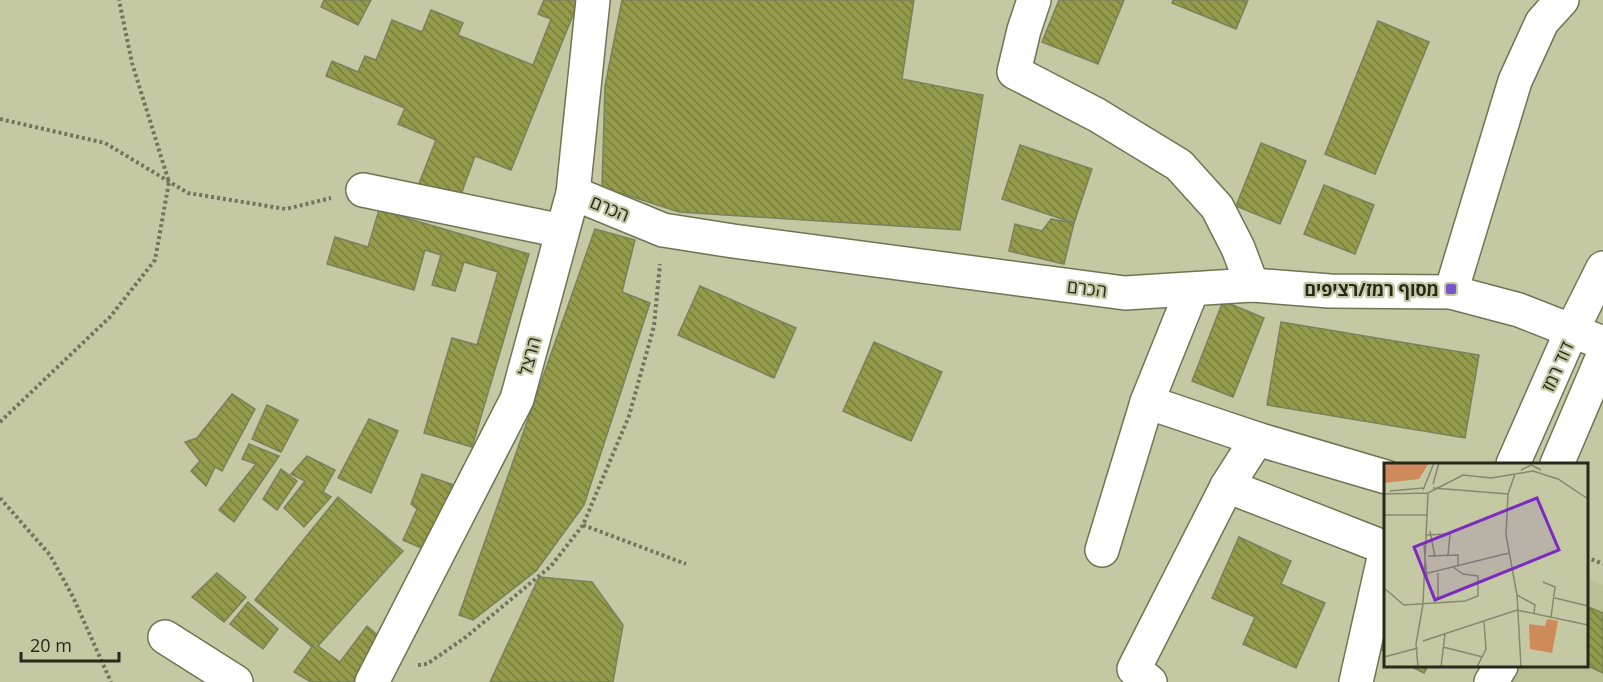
<svg xmlns="http://www.w3.org/2000/svg" width="1603" height="682" viewBox="0 0 1603 682" font-family="'Open Sans',Heebo,sans-serif">
  <style>
    .built { fill: #bac093 }
    .building { fill: url(#building-back-hatch); stroke: #7c805d; stroke-width: 1.5 }
    .lines { fill: none; stroke-linecap: round; stroke-linejoin: round }
    .minor-casing { stroke: #707452; stroke-width: 36 }
    .path { stroke: #72745c; stroke-width: 4; stroke-dasharray: 3 3; stroke-linecap: butt }
    .minor { stroke: #fff; stroke-width: 33 }
    .poi-dot { fill: #7753cc; stroke: #c4c9a4; stroke-width: 2 }
    .labels { text-anchor: middle; dominant-baseline: central; stroke-width: 4.5; stroke-linejoin: round; paint-order: stroke }
    .street-label { font-size: 18px; fill: #28291b; stroke: #c4c9a4 }
    .poi-label { font-size: 18px; font-weight: bold; fill: #28291b; stroke: #c4c9a4; text-anchor: end }
    .inset-road { fill: none; stroke: #86896d; stroke-width: 1.5 }
    .view { fill: #7b2cbf; fill-opacity: 0.15; stroke: #7b2cbf; stroke-width: 3 }
    .inset-edge { fill: none; stroke: #28291b; stroke-width: 3 }
  </style>
  <defs>
    <pattern id="building-back-hatch" width="6" height="6" patternUnits="userSpaceOnUse" patternTransform="scale(1.5)"><rect width="6" height="6" fill="#949b4a"/><path d="M-1 5l2 2M0 0l6 6M5-1l2 2" fill="none" stroke="#797e3d"/></pattern>
  </defs>
  <rect width="100%" height="100%" fill="#c4c9a4"/>
  <path class="built" d="M1587,578l16,7v97h-99l9,-16h73z"/>
  <g class="building">
    <path d="M324,0h47l-13,25 -37,-18z"/>
    <path d="M544,0h35l-68,170 -36,-14 -16,44 -41,-14 18,-46 -38,-16 7,-16 -79,-32 6,-15 26,11 7,-16 11,4 16,-40 30,12 9,-22 32,13 -5,12 75,30 18,-46 -13,-5z"/>
    <path d="M622,0h292l-12,79 81,16 -23,135 -281,-18 -77,-25 3,-101z"/>
    <path d="M1059,0h65l-26,64 -56,-22z"/>
    <path d="M1173,0h75l-12,29 -64,-26z"/>
    <path d="M1378,21l51,21 -54,132 -50,-20z"/>
    <path d="M1261,143l45,18 -26,63 -44,-18z"/>
    <path d="M1020,145l72,24 -18,54 -72,-24z"/>
    <path d="M1324,185l50,20 -19,49 -51,-20z"/>
    <path d="M379,210l150,44 -57,193 -48,-14 28,-95 25,7 21,-73 -34,-10 -9,29 -23,-6 9,-30 -16,-5 -11,40 -87,-26 8,-27 33,10z"/>
    <path d="M1051,219l23,4 -10,41 -55,-13 6,-27 27,7z"/>
    <path d="M595,229l40,11 -13,52 28,11 -66,202 -48,66 -63,49 -14,-5z"/>
    <path d="M700,286l96,42 -22,50 -96,-43z"/>
    <path d="M1223,301l41,17 -31,79 -41,-16z"/>
    <path d="M1281,322l198,33 -14,83 -198,-33z"/>
    <path d="M874,342l68,30 -31,69 -68,-30z"/>
    <path d="M232,394l23,15 -33,62 -7,-4 -9,19 -15,-15 9,-10 -15,-19 12,-4z"/>
    <path d="M267,405l31,15 -17,32 -29,-13z"/>
    <path d="M369,419l29,12 -27,62 -33,-15z"/>
    <path d="M249,444l30,12 -45,66 -15,-12 37,-46 -14,-5z"/>
    <path d="M307,456l28,14 -12,22 8,5 -27,30 -20,-19 21,-27 -14,-7z"/>
    <path d="M281,469l16,12 -20,29 -14,-11z"/>
    <path d="M422,474l35,12 -24,67 -30,-13 14,-31 -6,-5z"/>
    <path d="M338,497l65,54 -85,95 22,16 27,-36 20,17 -29,39h-47l-17,-10 18,-25 -57,-47z"/>
    <path d="M1239,537l52,24 -10,23 44,19 -29,65 -53,-24 12,-27 -43,-19z"/>
    <path d="M217,573l29,24 -22,25 -32,-25z"/>
    <path d="M539,577l53,5 31,43 -10,57h-123z"/>
    <path d="M248,602l30,27 -15,20 -33,-25z"/>
    <path d="M1386,605v47l-20,-10z"/>
    <path d="M1586,606l17,7v60l-17,-8z"/>
    <path d="M1410,666h18l-4,7z"/>
  </g>
  <g class="lines">
    <g class="minor-casing">
      <g id="minor">
        <path d="M1034,0l-10,30 -10,42 83,43 82,50 38,42 21,41 14,37"/>
        <path d="M363,190l199,41"/>
        <path d="M573,193l90,37 70,11 392,52 127,-8 78,6 121,1 68,18 84,33"/>
        <path d="M1192,290l-45,112 110,37 129,38"/>
        <path d="M1451,292l64,-211 27,-59 20,-22"/>
        <path d="M1513,464l59,-134 31,-62"/>
        <path d="M1557,464l46,-108"/>
        <path d="M1227,486l159,62"/>
        <path d="M1102,550l45,-148"/>
        <path d="M165,637l71,45"/>
        <path d="M372,682l145,-283 56,-206 20,-193"/>
        <path d="M1150,682l-16,-13 93,-183 30,-47"/>
        <path d="M1356,682l30,-133"/>
        <path d="M1491,682l10,-16"/>
      </g>
    </g>
    <g class="path">
      <path d="M0,119l105,24 83,50 98,16 45,-11"/>
      <path d="M0,422l110,-105 45,-57 14,-78 -37,-119 -13,-63"/>
      <path d="M0,498l50,57 23,42 38,85"/>
      <path d="M583,525l103,39"/>
      <path d="M1586,557l17,7"/>
      <path d="M418,665l9,-1 39,-27 85,-71 32,-41 46,-109 25,-90 6,-62"/>
    </g>
    <use href="#minor" class="minor"/>
  </g>
  <rect class="poi-dot" x="1445" y="283" width="12" height="12" rx="3"/>
  <g class="labels">
    <g class="street-label">
      <text transform="translate(610 208) rotate(22)">הכרם</text>
      <text transform="translate(1087 288) rotate(7)">הכרם</text>
      <text transform="translate(529 356) rotate(-75)">הרצל</text>
      <text transform="translate(1557 366) rotate(-66)">דוד רמז</text>
    </g>
    <g class="poi-label">
      <text x="1439" y="289">מסוף רמז/רציפים</text>
    </g>
  </g>
  <g transform="translate(1384 463)">
    <rect width="204" height="204" fill="#c4c9a4"/>
    <path d="M0,0h45l-10,16 -35,4z" fill="#cf8a5c"/>
    <path d="M163,156l11,2 -6,32 -22,-4 -1,-25 16,2z" fill="#cf8a5c"/>
    <path class="inset-road" d="M137,7l10,-5 10,5M131,11l-7,20 -2,41 11,60 4,72M49,21l6,-21M49,25l75,6M39,27l11,-27M6,28l33,-3M44,30l35,-18 28,3 42,-7 25,8 30,20M0,31l44,-1M0,52h43M46,68l5,26M41,72l25,-1 -2,21M40,82l3,33M44,93l30,-1v10M40,111l85,-21M159,119l12,5 -4,30M0,125l20,17 61,-4 13,-5v-20l-15,-2 -10,-7M133,132l18,10 -1,8M171,135l33,8M54,137v-27M39,178l94,-31 71,15M59,184l40,10M0,194l34,-9M34,204l-2,-23 7,-40 5,-111M57,204l4,-33M93,204l9,-18 -2,-27"/>
    <path class="view" d="M153,35l22,52 -124,50 -21,-53z"/>
    <rect width="204" height="204" class="inset-edge"/>
  </g>
  <path d="M21 652v9h98v-9" fill="none" stroke="#28291b" stroke-width="3"/>
  <text x="30" y="652" font-size="18" fill="#28291b" stroke="#c4c9a4" stroke-width="4.5" paint-order="stroke">20 m</text>
</svg>
